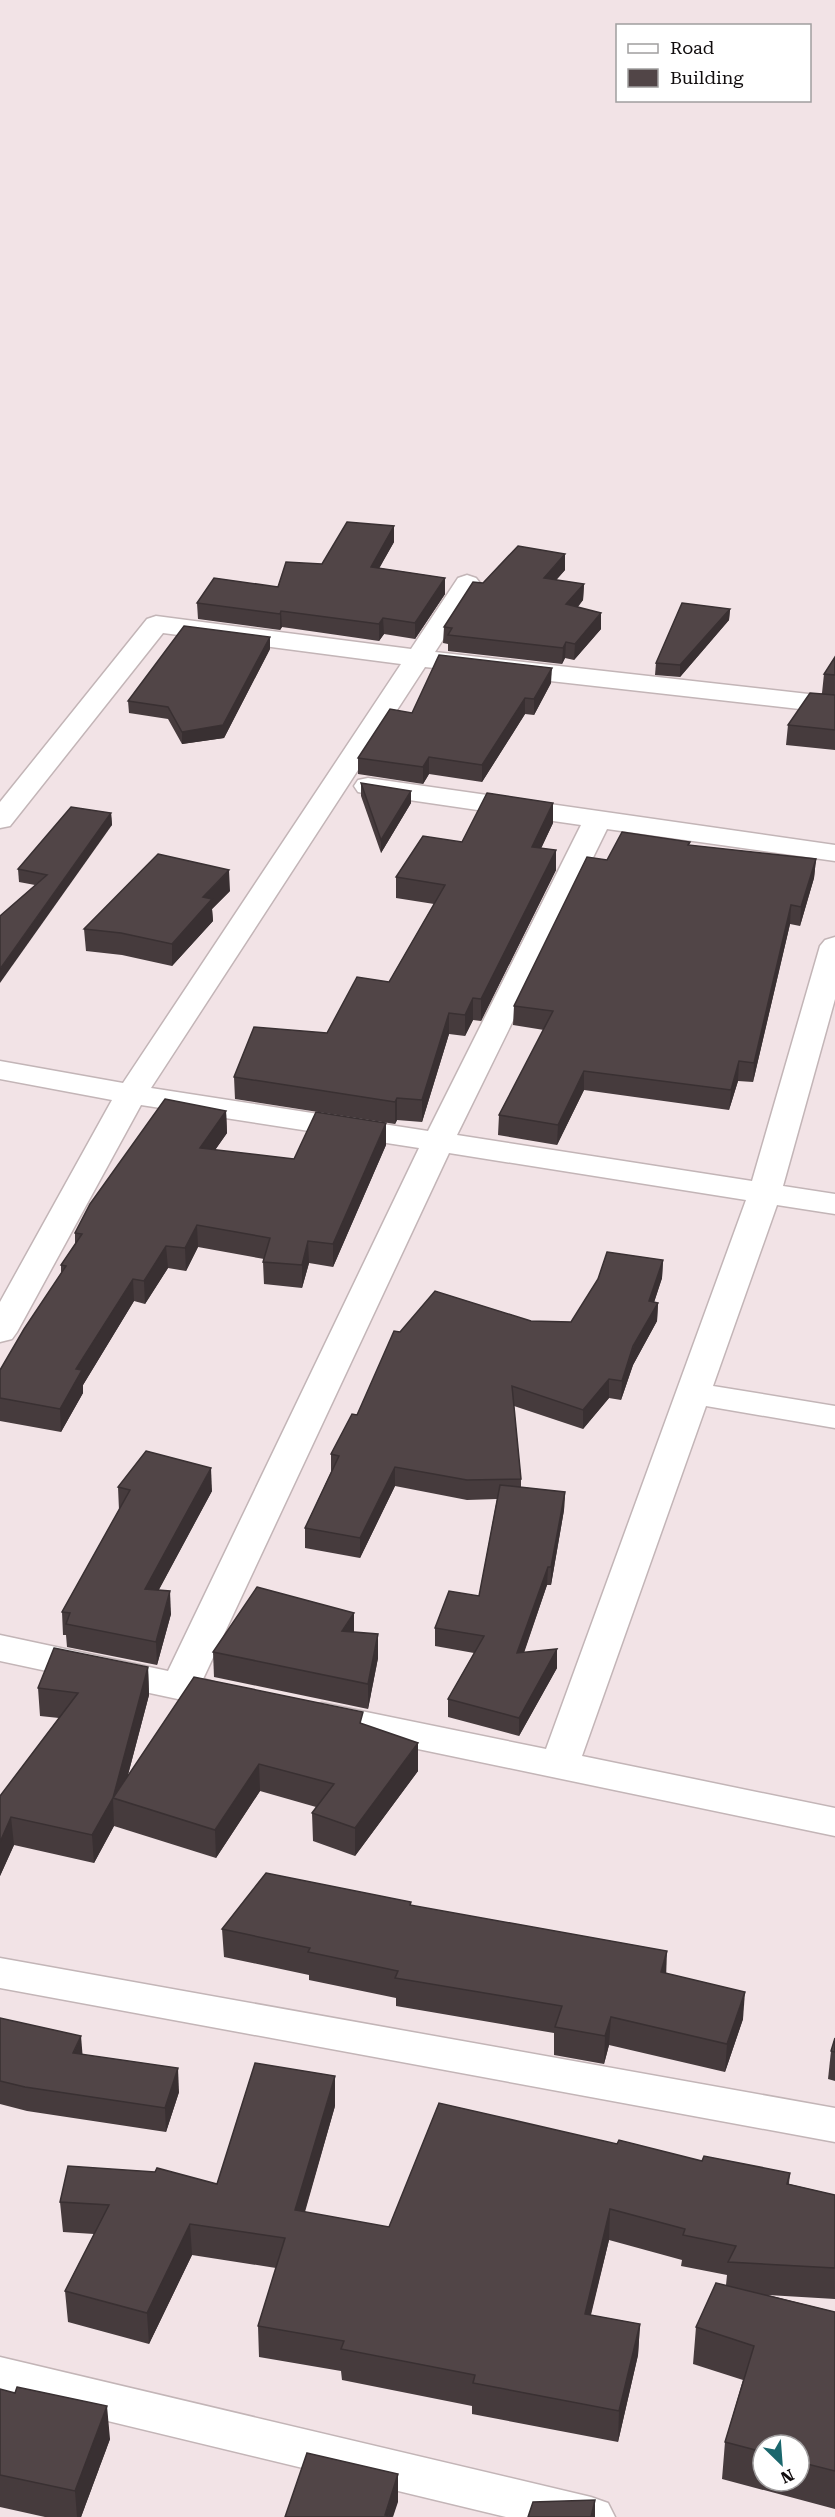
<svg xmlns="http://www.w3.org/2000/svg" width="835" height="2517" viewBox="0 0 835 2517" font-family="'Roboto Serif',serif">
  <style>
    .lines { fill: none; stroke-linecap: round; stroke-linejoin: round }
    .minor-casing { stroke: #c3b5b7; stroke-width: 3 }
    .minor { fill: #fff; fill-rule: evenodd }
    .wall { fill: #463b3d; fill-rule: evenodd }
    .shaded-wall { fill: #393032 }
    .building { fill: #514547; stroke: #393032; stroke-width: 1.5 }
  </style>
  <rect width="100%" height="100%" fill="#f2e3e6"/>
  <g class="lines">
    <g class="minor-casing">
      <g id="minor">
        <path d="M467,575l9,3 4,5 -45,69 400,45v16l-410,-46 -274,421 277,43 153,-306 -213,-31 -10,-2 -4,-6 4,-6 10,-2 467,67v16l-228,-32 -150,306 295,46 68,-235 5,-6 10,-3v62l-52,187 52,8v20l-58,-9 -64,181 122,20v22l-129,-22 -124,350 253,52v28l-513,-107 -14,-4 -5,-9 5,-9 14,-4 224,46 200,-549 -297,-47 -246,526 11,3 6,9 -6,9 -13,4 -201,-43v-26l168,36 251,-523 -278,-43 -124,227 -5,7 -12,3v-40l112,-202 -112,-21v-18l123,22 278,-419 -238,-31 -153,193 -10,2v-26l147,-183 9,-3 255,33 47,-71z"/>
        <path d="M0,1958l835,150v34l-835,-154z"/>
        <path d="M0,2357l591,140 17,6 7,14h-109l-506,-122z"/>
      </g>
    </g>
    <use href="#minor" class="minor"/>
  </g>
  <g class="wall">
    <path d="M394,526v16l-15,26 66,10v16l-30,45 -31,-5 -5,7 -97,-14 -2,3 -82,-11 -1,-16 81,-16z"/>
    <path d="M565,570l-9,10 28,4 -1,16 -5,7 23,22 -27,31 -9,-2 -3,6 -114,-13v-7l-5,-1 1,-16 39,-44z"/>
    <path d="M730,609l-1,11 -49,57 -25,-2 1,-12z"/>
    <path d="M270,649l-46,89 -42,6 -14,-25 -39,-6 -1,-12z"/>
    <path d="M835,657v93l-49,-5 2,-20 34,-32 2,-19z"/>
    <path d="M551,683l-17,32 -9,-1 -43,68 -53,-8 -6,10 -65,-10v-16l54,-45z"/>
    <path d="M361,783l50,20 -30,50 -20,-57z"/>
    <path d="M111,813l1,12 -77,60 -16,-3 -1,-13z"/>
    <path d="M553,823l-12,25 15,22 -75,151 -8,-1 -8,16 -16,-2 -27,88 -25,-2 -2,4 -160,-25 -1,-22 93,-44 62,-51 45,-78 -38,-6v-21z"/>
    <path d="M690,842l-1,3 127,14 -2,19 -14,48 -10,-2 -37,158 -15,-1 -9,29 -145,-20 -27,55 -59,-10 1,-20 45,-85 -31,-5 1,-19 93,-146z"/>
    <path d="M230,891l-18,18 1,12 -41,45 -50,-11 -36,-4 -2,-22z"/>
    <path d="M226,1111l1,22 -12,17 79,9 92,-14 -53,122 -24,-4 -7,25 -38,-4 -1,-22 1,-3 -66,-12 -12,24 -18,-3 -23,36 -11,-3 -51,84v8l-22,39 -61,-11v-51l61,-97v-8l14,-21v-11z"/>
    <path d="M663,1260l-1,18 -8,24 4,1 -1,18 -24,44 -12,35 -12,-2 -26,31 -69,-23 7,73v8l44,5 -1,18 -13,75h-4l-23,68 33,-4v19l-38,68 -71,-19v-18l26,-46 -39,-7v-18l44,-32 18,-97 -30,1 -72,-14 -35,72 -55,-10v-20l26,-56v-18l26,-39 43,-83 131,-11 40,1z"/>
    <path d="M118,1487l94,4 -54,100 13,23 -14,51 -90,-18 -1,-12h-3l-1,-23 57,-102z"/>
    <path d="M213,1652l165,6 -10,51 -154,-32z"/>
    <path d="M148,1667l1,28 -21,80 235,-51 55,47 -63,85 -42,-15 -1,-28 4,-6 -56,-16 -44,67 -102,-32 -20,37 -80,-18 -14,31v-80l59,-78 -19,-2 -2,-28z"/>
    <path d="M411,1902v3l255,68 77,46 -18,53 -116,-27 -5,19 -50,-9v-22l-158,-27v-8l-87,-18v-5l-85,-18 -2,-28z"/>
    <path d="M0,2018l83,37 96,37 -13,40 -139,-21 -27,-7z"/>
    <path d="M835,2038v43l-7,-2 3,-28z"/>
    <path d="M335,2106l-30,106 84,15 228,-83 85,17 88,12 -1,11 46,11v104l-67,-4 67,17v197l-113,-30 3,-37 18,-62 -50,-16 3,-37 30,-42 1,-10 -46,-9 1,-6 -73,-20 -18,75 49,9 -2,31 -20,87 -146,-28v-8l-130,-26 -1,-9 -82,-14 -1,-31 18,-58 -84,-13 -43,89 -81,-22 -3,-31 29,-57 -31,-2 -3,-30 157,-18zM763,2445h36v36h-36z"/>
    <path d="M0,2389l110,50 -29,78h-36l-45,-10z"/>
  </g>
  <g class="shaded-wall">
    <path d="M394,526v16l-23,41v-16z"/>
    <path d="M565,554v16l-21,24v-16z"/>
    <path d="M445,578v16l-30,45v-16z"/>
    <path d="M584,584l-1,16 -17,20v-16z"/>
    <path d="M730,609l-1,11 -49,57v-12z"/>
    <path d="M281,611l1,16 -2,3v-16z"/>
    <path d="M601,613v16l-27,31 1,-16z"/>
    <path d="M383,618l1,16 -5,7v-17z"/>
    <path d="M270,637v12l-46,89 -42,6v-12z"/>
    <path d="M566,642l-1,16 -3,6 1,-16z"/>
    <path d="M552,668l-1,15 -17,32v-16z"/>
    <path d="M525,698v16l-43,68v-17z"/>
    <path d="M429,757v17l-6,10v-17z"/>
    <path d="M411,791v12l-30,50v-13z"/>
    <path d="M553,803v20l-21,45v-21z"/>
    <path d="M111,813l1,12 -112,158v-14z"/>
    <path d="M556,850v20l-75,151v-22z"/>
    <path d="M816,859l-2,19 -14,48 1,-19z"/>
    <path d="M229,870l1,21 -18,18 1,12 -41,45v-22l31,-47z"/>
    <path d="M791,905l-1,19 -37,158 1,-19z"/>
    <path d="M473,998v22l-8,16v-21z"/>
    <path d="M449,1013v21l-27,88v-22z"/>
    <path d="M739,1061l-1,20 -9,29 2,-20z"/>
    <path d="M584,1071v19l-27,55 1,-20z"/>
    <path d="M397,1098v22l-2,4v-22z"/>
    <path d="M226,1111l1,22 -26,37 -1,-22z"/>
    <path d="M386,1123v22l-53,122v-23z"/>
    <path d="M197,1225l1,22 -12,24 -1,-23z"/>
    <path d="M308,1241l1,22 -7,25v-23z"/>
    <path d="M166,1246l2,22 -23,36 -1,-23z"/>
    <path d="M663,1260l-1,18 -13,40 9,-15 -1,18 -24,44 -12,35 1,-19z"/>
    <path d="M133,1279l1,22 -51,84v8l-22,39 -1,-23 16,-40z"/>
    <path d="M609,1379v19l-26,31v-19z"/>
    <path d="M395,1467v19l-35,72v-20z"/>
    <path d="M211,1468l1,23 -65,121 -2,-23z"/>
    <path d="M565,1492l-1,18 -13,75v-18z"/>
    <path d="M548,1567l-1,18 -30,87v-19z"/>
    <path d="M170,1591l1,23 -14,51 -1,-23z"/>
    <path d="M354,1613v25l-12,-7z"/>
    <path d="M378,1634v24l-10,51v-25z"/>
    <path d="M557,1649v19l-38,68v-18z"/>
    <path d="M148,1667l1,28 -28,106 -8,-3z"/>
    <path d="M418,1743v28l-63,85v-28z"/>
    <path d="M259,1764l1,27 -44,67 -1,-28z"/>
    <path d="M113,1798l1,28 -20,37 -2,-28z"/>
    <path d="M11,1817l3,28 -14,31v-34z"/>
    <path d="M667,1951l-1,28 -5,-7z"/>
    <path d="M745,1992l-2,27 -18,53 2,-28z"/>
    <path d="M611,2017l-2,28 -5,19 1,-28z"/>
    <path d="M81,2036l2,24 -10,-7z"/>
    <path d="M178,2068l1,24 -13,40 -1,-24z"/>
    <path d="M335,2076v30l-39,135 -1,-31z"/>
    <path d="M610,2209l-1,31 -26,105 2,-31z"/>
    <path d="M190,2224l2,31 -43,89 -2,-31z"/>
    <path d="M640,2324l-2,31 -20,87 1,-31z"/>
    <path d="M107,2406l3,33 -29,78h-4l-2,-26z"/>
    <path d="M398,2474v28l-5,15 -8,-2z"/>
    <path d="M595,2500v17h-4z"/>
  </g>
  <g class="building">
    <path d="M347,522l47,4 -23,41 74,11 -30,45 -32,-5 -4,6 -98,-13 -1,3 -83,-11 17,-25 64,9 8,-25 36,2z"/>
    <path d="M518,546l47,8 -21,24 40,6 -18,20 35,9 -26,31 -9,-2 -3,6 -115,-13 4,-7 -8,-1 29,-45 10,1z"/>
    <path d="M682,603l48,6 -50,56 -24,-2z"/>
    <path d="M184,626l86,11 -47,88 -41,7 -14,-25 -40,-6z"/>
    <path d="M439,655l113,13 -18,31 -9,-1 -43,67 -53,-8 -6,10 -65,-9 32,-49 22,4z"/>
    <path d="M835,657v18l-11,-1z"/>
    <path d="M810,693l25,2v35l-47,-5z"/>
    <path d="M361,783l50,8 -30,49z"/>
    <path d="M487,793l66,10 -21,44 24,3 -75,149 -8,-1 -8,17 -16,-2 -27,87 -25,-2 -2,4 -161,-25 20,-50 73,6 30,-56 32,5 56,-97 -49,-8 27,-41 39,6z"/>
    <path d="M71,807l40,6 -111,156v-53l47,-41 -29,-6z"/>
    <path d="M622,832l68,10 -2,3 128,14 -15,48 -10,-2 -37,158 -15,-2 -8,29 -147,-19 -26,54 -59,-10 54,-104 -39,-5 73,-149 20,3z"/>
    <path d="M158,854l71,16 -26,27 9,2 -40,45 -51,-11 -37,-4z"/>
    <path d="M165,1099l61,12 -26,37 94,11 22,-47 70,11 -53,121 -25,-3 -6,24 -39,-3 7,-24 -73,-13 -12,23 -19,-2 -22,35 -11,-2 -57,90 6,1 -22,39 -60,-11v-28l24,-41 42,-63 -5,-1 21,-31 -7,-1 15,-29z"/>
    <path d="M607,1252l56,8 -14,41 9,2 -25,43 -11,35 -13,-2 -26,31 -71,-24 9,93 -54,1 -72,-13 -35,71 -55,-10 34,-72 -8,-2 21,-40 5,1 37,-84 6,1 35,-41 96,30 40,1 27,-43z"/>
    <path d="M146,1451l65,17 -66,121 25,2 -14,51 -90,-18 4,-11 -8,-1 68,-122 -12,-3z"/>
    <path d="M500,1485l65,7 -14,75h-3l-31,86 40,-4 -38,69 -71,-19 36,-63 -49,-8 14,-37 30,5z"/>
    <path d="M257,1587l97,26 -12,18 36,3 -10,50 -155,-32z"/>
    <path d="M54,1648l94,19 -35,131 81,-121 169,35 -3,11 58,20 -63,85 -43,-15 22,-29 -75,-20 -44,66 -102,-32 -21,37 -81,-18 -11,25v-46l78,-103 -40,-5z"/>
    <path d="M266,1873l145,29 -1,3 257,46 -6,21 84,20 -18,52 -116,-27 -6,19 -50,-9 7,-21 -167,-28 3,-7 -90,-19 2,-4 -88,-19z"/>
    <path d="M0,2018l81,18 -8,17 105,15 -13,40 -140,-21 -25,-6z"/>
    <path d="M835,2038v14l-4,-1z"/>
    <path d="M255,2063l80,13 -40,134 94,17 50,-124 178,41 2,-4 83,21 2,-5 86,17 -3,11 48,11v73l-107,-6 8,-16 -53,-11 2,-6 -75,-20 -25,105 55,10 -21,87 -146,-28 2,-8 -134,-26 3,-8 -86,-15 27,-88 -95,-14 -43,89 -82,-22 44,-86 -49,-3 8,-36 87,6 2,-4 60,16z"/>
    <path d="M716,2283l119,29v159l-36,-9v-17h-36v7l-38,-10 29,-96 -58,-19z"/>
    <path d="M17,2387l90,19 -32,85 -75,-16v-86l15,4z"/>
    <path d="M307,2453l91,21 -13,41 7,2h-107z"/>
    <path d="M595,2500l-4,17h-63l5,-15z"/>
  </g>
  <rect x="616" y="24" width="195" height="78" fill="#ffffff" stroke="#a09e9f" stroke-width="1.5"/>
  <rect x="628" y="44" width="30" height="9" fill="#ffffff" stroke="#a09e9f" stroke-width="1.5"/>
  <text x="670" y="54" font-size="18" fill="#110d0e">Road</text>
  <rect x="628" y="69" width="30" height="18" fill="#514547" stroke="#a09e9f" stroke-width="1.5"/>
  <text x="670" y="84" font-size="18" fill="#110d0e">Building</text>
  <g transform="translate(781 2463) rotate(155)"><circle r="28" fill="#ffffff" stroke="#a09e9f" stroke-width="1.5"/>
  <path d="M0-4.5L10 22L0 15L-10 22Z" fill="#1a676d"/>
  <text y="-9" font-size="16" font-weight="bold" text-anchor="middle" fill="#110d0e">N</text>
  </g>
</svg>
